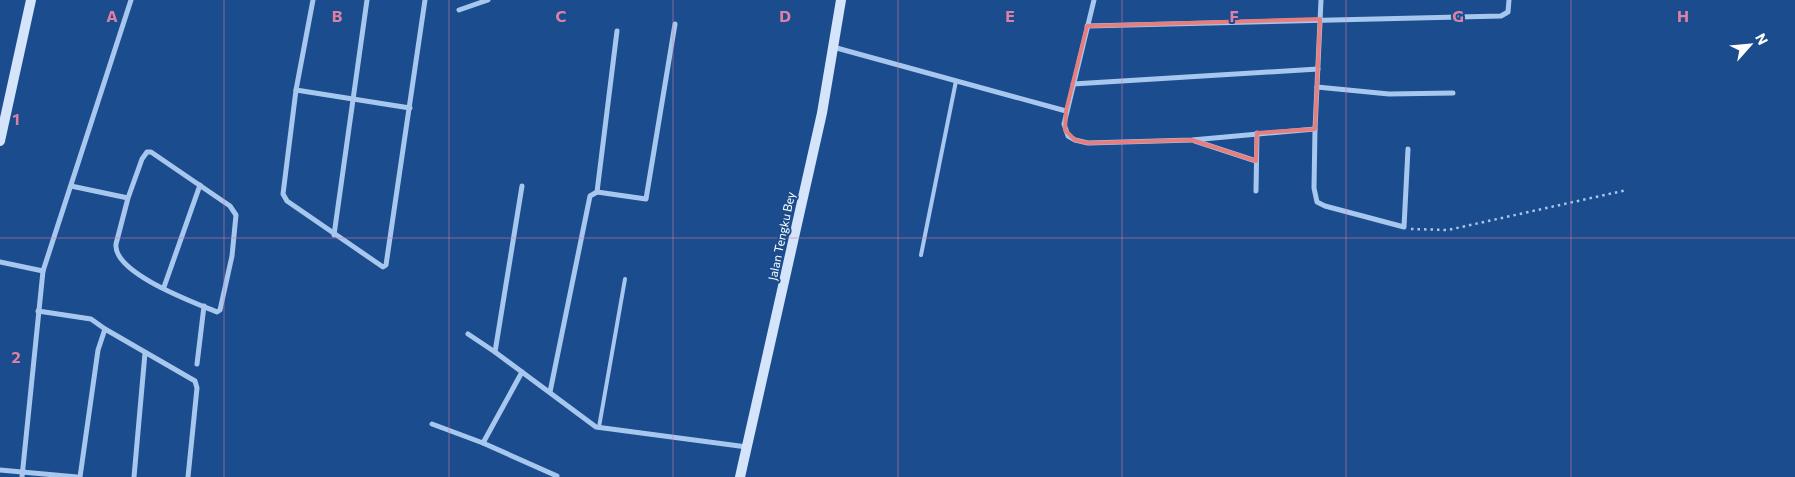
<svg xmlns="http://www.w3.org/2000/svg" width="1795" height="477" viewBox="0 0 1795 477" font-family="Commissioner,sans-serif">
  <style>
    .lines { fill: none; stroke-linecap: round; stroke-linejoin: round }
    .path { stroke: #a7c7ee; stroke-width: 2.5; stroke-dasharray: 2.5 4; stroke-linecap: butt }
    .lane { stroke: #a7c7ee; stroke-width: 4 }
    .street { stroke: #a7c7ee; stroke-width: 5 }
    .secondary { stroke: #d4e4fa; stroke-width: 10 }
    .marked { fill: none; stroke: #e67e7e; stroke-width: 4; stroke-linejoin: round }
    .grid { fill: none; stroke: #dd80a5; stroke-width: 1; stroke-opacity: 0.55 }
    .labels { text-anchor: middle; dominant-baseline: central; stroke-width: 4; stroke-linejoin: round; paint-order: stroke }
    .street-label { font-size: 12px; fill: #fff; stroke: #1b4c8d }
    .grid-label { font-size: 16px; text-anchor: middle; font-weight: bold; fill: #dd80a5; stroke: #1b4c8d; stroke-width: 4; stroke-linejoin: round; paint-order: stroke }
  </style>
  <rect width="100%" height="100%" fill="#1b4c8d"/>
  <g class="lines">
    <path class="path" d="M1411,229l37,1 179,-40"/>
    <g class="lane">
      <path d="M921,255l35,-174"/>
      <path d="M599,427l26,-148"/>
    </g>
    <g class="street">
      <path d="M313,0l-17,90 -13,104 4,7 96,66 3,-2 39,-265"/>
      <path d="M1094,0l-30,124 4,12 7,4 13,3 104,-3 123,-11"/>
      <path d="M1321,0l-6,129 -1,59 3,14 8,4 79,21 4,-78"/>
      <path d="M459,10l29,-10"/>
      <path d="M1087,26l414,-10 7,-4 1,-12"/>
      <path d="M833,47l233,64"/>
      <path d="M1073,84l245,-15"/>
      <path d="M1317,87l72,7 64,-1"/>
      <path d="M296,90l114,18"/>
      <path d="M1195,141l61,20"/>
      <path d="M71,186l57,12 14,-39 5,-7h4l79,54 6,9 -4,41 -12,54 -3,2c-24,-10 -104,-39 -101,-68l12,-46"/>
      <path d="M522,186l-27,166 101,75 151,20"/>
      <path d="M1256,191l1,-58"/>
      <path d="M597,192l20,-161"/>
      <path d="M334,235l33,-235"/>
      <path d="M0,262l43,9"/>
      <path d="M164,287l36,-102"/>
      <path d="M38,311l53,8 14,10"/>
      <path d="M468,334l27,18"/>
      <path d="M197,364l7,-58"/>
      <path d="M550,392l40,-196 7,-4 49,7 29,-175"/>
      <path d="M432,424l51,19 39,-71"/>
      <path d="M483,443l74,33"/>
      <path d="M0,470l77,7"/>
      <path d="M22,477l21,-206 88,-271"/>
      <path d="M80,477l18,-127 7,-21 90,52 2,7 -9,89"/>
      <path d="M134,477l11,-124"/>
    </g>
    <g class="secondary">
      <path d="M0,141l31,-141"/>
      <path d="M740,477l82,-364 19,-113"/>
    </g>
  </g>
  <path class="marked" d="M1320,19l-5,110 -58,4 -1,28 -64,-21 -104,3 -13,-3 -10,-10 1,-19 21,-85z"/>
  <path class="grid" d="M224,0v477M449,0v477M673,0v477M898,0v477M1122,0v477M1346,0v477M1571,0v477M0,238h1795"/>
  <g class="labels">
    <g class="street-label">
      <text transform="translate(781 236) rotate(-78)">Jalan Tengku Bey</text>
    </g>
  </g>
  <g class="grid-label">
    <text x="112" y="22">A</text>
    <text x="337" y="22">B</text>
    <text x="561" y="22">C</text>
    <text x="785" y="22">D</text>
    <text x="1010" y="22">E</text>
    <text x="1234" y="22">F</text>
    <text x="1458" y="22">G</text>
    <text x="1683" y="22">H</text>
    <text x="16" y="125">1</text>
    <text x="16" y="363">2</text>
  </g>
  <g transform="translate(1750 45) rotate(63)" stroke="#1b4c8d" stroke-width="4" paint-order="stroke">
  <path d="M0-4L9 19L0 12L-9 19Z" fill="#ffffff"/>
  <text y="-8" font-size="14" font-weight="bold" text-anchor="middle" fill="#ffffff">N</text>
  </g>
</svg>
